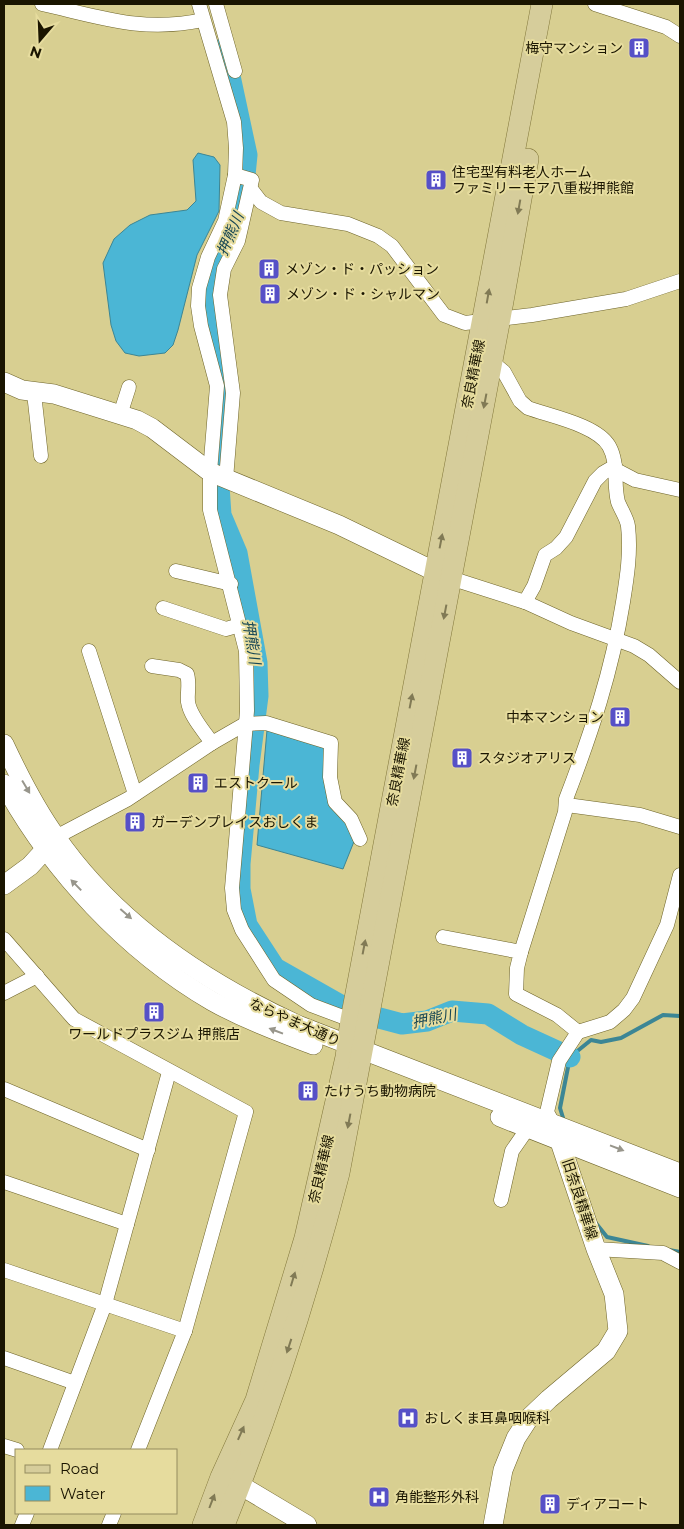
<svg xmlns="http://www.w3.org/2000/svg" width="684" height="1529" viewBox="0 0 684 1529" font-family="Montserrat,'Noto Sans JP',sans-serif">
  <style>
    .water { fill: #4bb6d5; stroke: #3c8695 }
    .lines { fill: none; stroke-linecap: round; stroke-linejoin: round }
    .stream { stroke: #3c8695; stroke-width: 4 }
    .river { stroke: #4bb6d5; stroke-width: 21 }
    .street-casing { stroke: #6e6429; stroke-width: 15 }
    .secondary-casing { stroke: #6e6429; stroke-width: 20 }
    .primary-casing { stroke: #82773a; stroke-width: 22 }
    .street { stroke: #fff; stroke-width: 14 }
    .secondary { stroke: #fff; stroke-width: 19 }
    .primary { stroke: #d6cd9b; stroke-width: 21 }
    .oneway { fill: #817a55 }
    .oneway2 { fill: #98968c }
    .labels { text-anchor: middle; dominant-baseline: central; stroke-width: 4; stroke-linejoin: round; paint-order: stroke }
    .poi-label { font-size: 14px; fill: #1a1500; stroke: #e6dc9e; text-anchor: start }
    .street-label { font-size: 14px; fill: #1a1500; stroke: #e6dc9e }
    .water-label { font-size: 15px; font-style: italic; fill: #184754; stroke: #e6dc9e }
  </style>
  <rect width="100%" height="100%" fill="#d8cf91"/>
  <g class="water">
    <path d="M198,153l16,4 6,8 -1,46 -22,44 -19,75 -5,15 -8,8 -26,3 -14,-3 -9,-12 -5,-16 -8,-62 11,-24 16,-14 20,-10 37,-5 9,-9 -3,-41z"/>
    <path d="M267,730l58,17 22,75 8,17 -12,30 -86,-24z"/>
  </g>
  <g class="lines">
    <g class="stream">
      <path d="M564,1121l-4,-13 10,-51 21,-17 10,2 20,-4 42,-23 17,1"/>
      <path d="M595,1222l12,15 41,9"/>
      <path d="M669,1250l11,2"/>
    </g>
    <path class="river" d="M224,48l23,107 -5,50 -10,30 -17,31 -9,37 22,89 -2,31 -8,48 3,44 16,38 20,110 1,33 -9,69 -9,99v25l7,36 28,43 74,42 53,14 25,-3 25,-10 36,3 34,21 48,22"/>
    <g class="street-casing">
      <g id="street">
        <path d="M42,4c58,13 100,29 161,16"/>
        <path d="M199,4l35,118 2,26 -1,27 -10,46 -17,36 -9,31 -1,18 3,20 16,60 -7,86v38l36,141 1,60 -15,177 2,22 8,20 32,50 37,25 40,15"/>
        <path d="M216,4l19,67"/>
        <path d="M595,4l71,23 14,9"/>
        <path d="M251,189l10,13 20,11 67,11 30,12 14,10 52,69 21,8 67,-8 94,-16 54,-18"/>
        <path d="M492,362l12,10 16,29 8,7c22,8 69,17 81,38 10,18 4,37 9,56 3,8 9,16 10,24 3,26 -1,51 -5,76 -11,69 -32,132 -57,197l-1,13 -44,140"/>
        <path d="M34,393l7,63"/>
        <path d="M120,415l9,-28"/>
        <path d="M616,470l19,10 45,10"/>
        <path d="M226,479l7,-86 -13,-98 4,-26 14,-28 14,-61 -17,-5"/>
        <path d="M176,571l55,13"/>
        <path d="M444,576l81,26 46,21 63,23 15,9 31,27"/>
        <path d="M525,602l9,-16 11,-31 11,-7 10,-11 29,-56 8,-8 12,-7"/>
        <path d="M163,608l63,21 14,-4"/>
        <path d="M89,651l46,143"/>
        <path d="M152,666l27,4 8,4c3,10 0,18 1,28 2,14 16,29 24,41"/>
        <path d="M567,805l73,10 40,12"/>
        <path d="M56,837l72,-38 84,-56 33,-19 21,-1 65,20 -1,34 5,25 16,17 9,20"/>
        <path d="M443,937l78,15 -4,16 -1,26 41,21 21,17"/>
        <path d="M4,939l70,80 172,93 -61,219 -47,119"/>
        <path d="M4,993l33,-17"/>
        <path d="M4,1089l144,61"/>
        <path d="M553,1123l-6,-11 12,-51 19,-29 32,-10 14,-12 9,-12 34,-73 13,-50"/>
        <path d="M4,1182l123,42"/>
        <path d="M501,1200l11,-49 16,-23"/>
        <path d="M596,1249l67,4 17,9"/>
        <path d="M4,1270l181,61"/>
        <path d="M4,1358l71,25"/>
        <path d="M4,1446l13,4"/>
        <path d="M50,1450l55,-146 64,-232"/>
        <path d="M22,1525l5,-12"/>
        <path d="M109,1525l5,-12"/>
      </g>
    </g>
    <g class="secondary-casing">
      <g id="secondary">
        <path d="M4,382l18,8 32,4 83,26 15,8 58,44 129,53 97,47"/>
        <path d="M4,744c15,32 31,64 52,93 59,85 150,146 242,188l382,148"/>
        <path d="M4,784c48,87 122,167 208,217 32,18 67,31 101,44"/>
        <path d="M4,885l26,-19 23,-25"/>
        <path d="M500,1117l180,71"/>
        <path d="M228,1480l12,5 67,40"/>
        <path d="M493,1525l10,-55 13,-32 13,-20 20,-19 57,-48 12,-20 -4,-37 -18,-45 -39,-116"/>
      </g>
    </g>
    <g class="primary-casing">
      <g id="primary">
        <path d="M203,1525l18,-48 35,-77 49,-162 41,-181 5,-37 191,-1016"/>
        <path d="M224,1525c46,-114 84,-232 115,-352l161,-855 28,-159"/>
      </g>
    </g>
    <use href="#street" class="street"/>
    <use href="#secondary" class="secondary"/>
    <use href="#primary" class="primary"/>
  </g>
  <defs><path id="oneway-solid" d="M-6-.8H1V-3.2L6.5 0L1 3.2V.8H-6Z" transform="scale(1.25)"/></defs>
  <g class="oneway">
    <use href="#oneway-solid" transform="translate(519 207) rotate(100)"/>
    <use href="#oneway-solid" transform="translate(488 296) rotate(-80)"/>
    <use href="#oneway-solid" transform="translate(485 401) rotate(101)"/>
    <use href="#oneway-solid" transform="translate(441 541) rotate(-79)"/>
    <use href="#oneway-solid" transform="translate(445 612) rotate(101)"/>
    <use href="#oneway-solid" transform="translate(411 701) rotate(-79)"/>
    <use href="#oneway-solid" transform="translate(415 772) rotate(101)"/>
    <use href="#oneway-solid" transform="translate(364 947) rotate(-79)"/>
    <use href="#oneway-solid" transform="translate(349 1121) rotate(101)"/>
    <use href="#oneway-solid" transform="translate(293 1279) rotate(-73)"/>
    <use href="#oneway-solid" transform="translate(289 1346) rotate(108)"/>
    <use href="#oneway-solid" transform="translate(241 1433) rotate(-66)"/>
    <use href="#oneway-solid" transform="translate(212 1501) rotate(-69)"/>
  </g>
  <g class="oneway2">
    <use href="#oneway-solid" transform="translate(26 787) rotate(59)"/>
    <use href="#oneway-solid" transform="translate(76 885) rotate(-134)"/>
    <use href="#oneway-solid" transform="translate(126 914) rotate(41)"/>
    <use href="#oneway-solid" transform="translate(276 1031) rotate(-159)"/>
    <use href="#oneway-solid" transform="translate(617 1148) rotate(21)"/>
  </g>
  <defs>
    <g id="building-square" transform="scale(1.125)"><rect x="-9" y="-9" width="18" height="18" rx="4" fill="#5650c7" stroke="#e6dc9e"/><path d="M-4-6H4V6H1V3H-1V6H-4ZM-2.5-4.3h1.7v1.8h-1.7ZM.8-4.3h1.7v1.8H.8ZM-2.5-1h1.7V.8h-1.7ZM.8-1h1.7V.8H.8Z" fill="#fff"/></g>
    <g id="hospital-square" transform="scale(1.125)"><rect x="-9" y="-9" width="18" height="18" rx="4" fill="#5650c7" stroke="#e6dc9e"/><path d="M-5-5h3v3.5h4V-5h3V5h-3V1.5h-4V5h-3Z" fill="#fff"/></g>
  </defs>
  <g fill-rule="evenodd">
    <use href="#building-square" x="639" y="48"/>
    <use href="#building-square" x="436" y="180"/>
    <use href="#building-square" x="269" y="269"/>
    <use href="#building-square" x="270" y="294"/>
    <use href="#building-square" x="620" y="717"/>
    <use href="#building-square" x="462" y="758"/>
    <use href="#building-square" x="198" y="783"/>
    <use href="#building-square" x="135" y="822"/>
    <use href="#building-square" x="154" y="1012"/>
    <use href="#building-square" x="308" y="1091"/>
    <use href="#hospital-square" x="408" y="1418"/>
    <use href="#hospital-square" x="379" y="1497"/>
    <use href="#building-square" x="550" y="1504"/>
  </g>
  <g class="labels">
    <g class="poi-label">
      <text x="623" y="48" text-anchor="end">梅守マンション</text>
      <text x="452" y="172">住宅型有料老人ホーム<tspan x="452" dy="16">ファミリーモア八重桜押熊館</tspan></text>
      <text x="285" y="269">メゾン・ド・パッション</text>
      <text x="286" y="294">メゾン・ド・シャルマン</text>
      <text x="604" y="717" text-anchor="end">中本マンション</text>
      <text x="478" y="758">スタジオアリス</text>
      <text x="214" y="783">エストクール</text>
      <text x="151" y="822">ガーデンプレイスおしくま</text>
      <text x="154" y="1034" text-anchor="middle">ワールドプラスジム 押熊店</text>
      <text x="324" y="1091">たけうち動物病院</text>
      <text x="424" y="1418">おしくま耳鼻咽喉科</text>
      <text x="395" y="1497">角能整形外科</text>
      <text x="566" y="1504">ディアコート</text>
    </g>
    <g class="street-label">
      <text transform="translate(473 374) rotate(-79)">奈良精華線</text>
      <text transform="translate(398 772) rotate(-79)">奈良精華線</text>
      <text transform="translate(295 1022) rotate(24)">ならやま大通り</text>
      <text transform="translate(321 1169) rotate(-77)">奈良精華線</text>
      <text transform="translate(580 1199) rotate(72)">旧奈良精華線</text>
    </g>
    <g class="water-label">
      <text transform="translate(230 234) rotate(-67)">押熊川</text>
      <text transform="translate(252 642) rotate(81)">押熊川</text>
      <text transform="translate(434 1018) rotate(-11)">押熊川</text>
    </g>
  </g>
  <rect width="684" height="1529" fill="none" stroke="#1a1500" stroke-width="10"/>
  <rect x="15" y="1449" width="162" height="65" fill="#e6dc9e" stroke="#948c5f"/>
  <rect x="25" y="1465" width="25" height="8" fill="#d6cd9b" stroke="#948c5f"/>
  <text x="60" y="1474" font-size="15" fill="#1a1500">Road</text>
  <rect x="25" y="1486" width="25" height="15" fill="#4bb6d5" stroke="#948c5f"/>
  <text x="60" y="1499" font-size="15" fill="#1a1500">Water</text>
  <g transform="translate(40 40) rotate(199)" stroke="#e6dc9e" stroke-width="4" paint-order="stroke">
  <path d="M0-4L9 19L0 12L-9 19Z" fill="#1a1500"/>
  <text y="-8" font-size="14" font-weight="bold" text-anchor="middle" fill="#1a1500">N</text>
  </g>
</svg>
